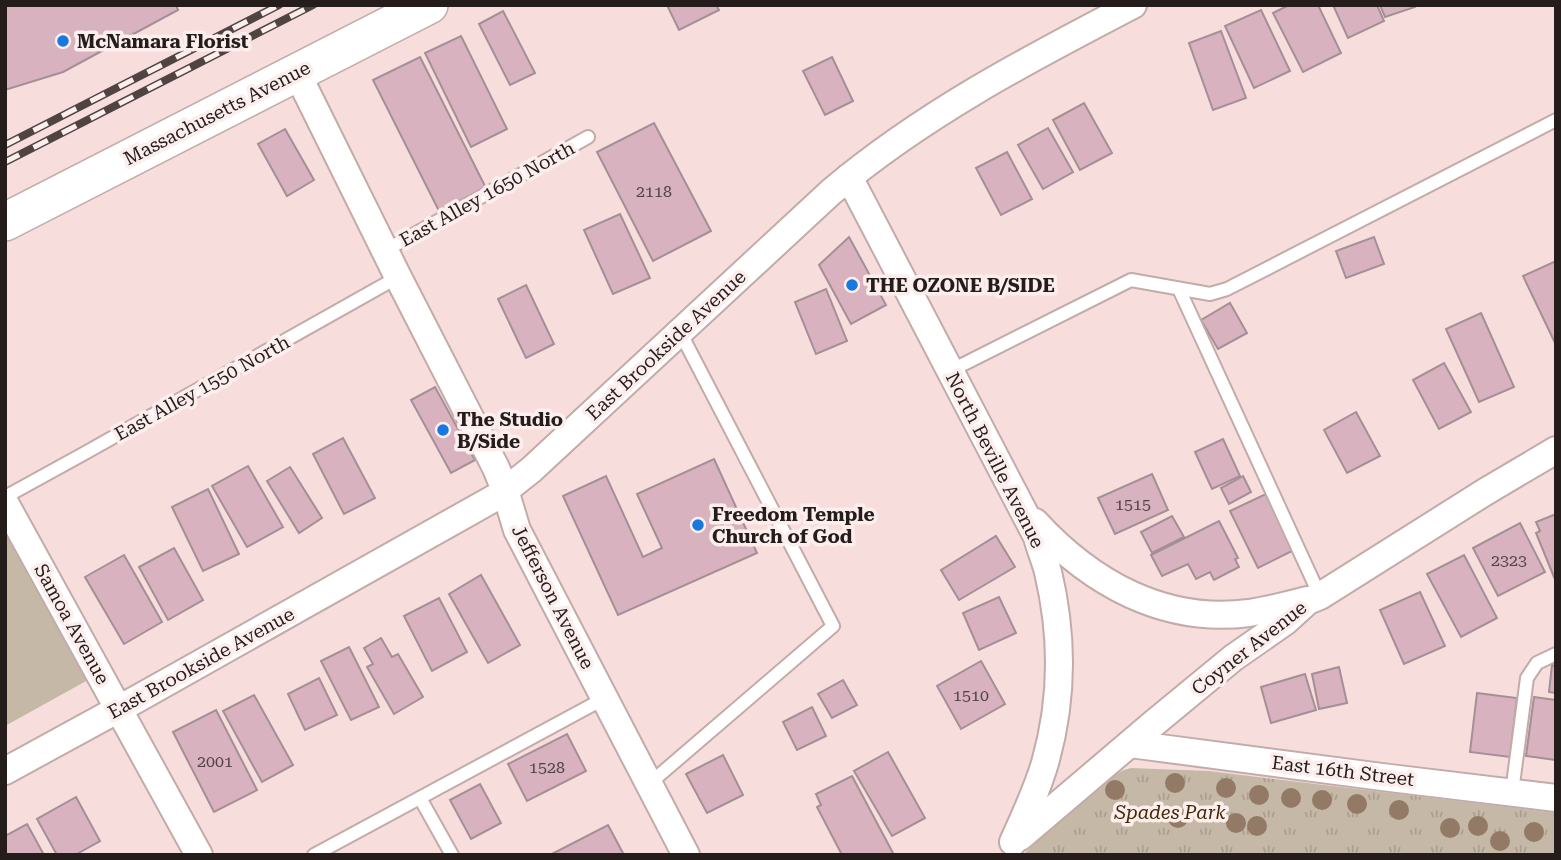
<svg xmlns="http://www.w3.org/2000/svg" width="1561" height="860" viewBox="0 0 1561 860" font-family="'Roboto Serif',serif">
  <style>
    .grass { fill: url(#grass-tufts) }
    .garden { fill: #c6b8a7 }
    .building { fill: #d8b2bf; stroke: #a48f96; stroke-width: 2 }
    .lines { fill: none; stroke-linecap: round; stroke-linejoin: round }
    .lane-casing { stroke: #c2aba9; stroke-width: 16 }
    .street-casing { stroke: #c2aba9; stroke-width: 30 }
    .secondary-casing { stroke: #c2aba9; stroke-width: 40 }
    .lane { stroke: #fff; stroke-width: 12 }
    .street { stroke: #fff; stroke-width: 26 }
    .secondary { stroke: #fff; stroke-width: 37 }
    .rail-casing { stroke: #504443; stroke-width: 8 }
    .rail { stroke: #fdeeee; stroke-width: 5; stroke-dasharray: 16; stroke-linecap: butt }
    .tree { fill: #937a66 }
    .poi-dot { fill: #1778e0; stroke: #fdeeee; stroke-width: 2.5 }
    .labels { text-anchor: middle; dominant-baseline: central; stroke-width: 7; stroke-linejoin: round; paint-order: stroke }
    .number-label { font-size: 16px; fill: #524245 }
    .poi-label { font-size: 19px; font-weight: bold; fill: #251c1c; stroke: #fdeeee; text-anchor: start }
    .street-label { font-size: 19px; fill: #251c1c; stroke: #fdeeee }
    .park-label { font-size: 19px; font-style: italic; fill: #422904; stroke: #fdeeee }
  </style>
  <defs>
    <pattern id="grass-tufts" width="24" height="20" patternUnits="userSpaceOnUse" patternTransform="scale(1.75)"><rect width="24" height="20" fill="#c6b8a7"/><path d="M3 7l-1-3M5 7V3M7 7l1-3M15 17l-1-3M17 17v-4M19 17l1-3" fill="none" stroke="#aa9e8f"/></pattern>
  </defs>
  <rect width="100%" height="100%" fill="#f7dedd"/>
  <path class="grass" d="M1131,768l78,3 347,42v42h-533c24,-22 80,-82 108,-87z"/>
  <path class="garden" d="M5,531l83,149 -83,46z"/>
  <g class="building">
    <path d="M5,5h171l2,5 -115,62 -58,18z"/>
    <path d="M667,5h49l3,5 -40,20z"/>
    <path d="M1289,5h29l23,48 -38,19 -30,-59z"/>
    <path d="M1333,5h44l7,16 -36,17z"/>
    <path d="M1380,5h34l1,2 -30,10z"/>
    <path d="M1261,10l29,61 -36,17 -29,-62z"/>
    <path d="M503,11l32,62 -25,12 -31,-61z"/>
    <path d="M1221,31l25,67 -33,12 -24,-67z"/>
    <path d="M461,36l46,93 -36,18 -46,-94z"/>
    <path d="M420,57l66,131 -47,23 -66,-131z"/>
    <path d="M832,57l21,44 -28,14 -22,-44z"/>
    <path d="M1084,103l28,50 -32,17 -27,-50z"/>
    <path d="M654,123l57,108 -58,30 -56,-109z"/>
    <path d="M1048,128l25,44 -30,17 -25,-44z"/>
    <path d="M285,129l29,51 -27,16 -29,-52z"/>
    <path d="M1007,152l25,47 -31,16 -25,-47z"/>
    <path d="M620,214l30,64 -37,16 -29,-64z"/>
    <path d="M849,237l37,68 -35,19 -32,-59z"/>
    <path d="M1374,237l10,27 -38,14 -10,-27z"/>
    <path d="M1556,261v84l-33,-69z"/>
    <path d="M526,285l28,59 -28,14 -28,-59z"/>
    <path d="M826,289l21,52 -31,13 -21,-52z"/>
    <path d="M1230,303l17,30 -29,16 -17,-29z"/>
    <path d="M1481,313l33,74 -35,15 -33,-73z"/>
    <path d="M1444,363l27,49 -32,17 -26,-49z"/>
    <path d="M435,387l40,73 -24,13 -40,-73z"/>
    <path d="M1356,412l24,44 -33,17 -23,-43z"/>
    <path d="M343,438l32,60 -31,16 -31,-60z"/>
    <path d="M1223,439l17,37 -28,13 -17,-37z"/>
    <path d="M714,459l43,94 -139,62 -55,-119 43,-20 37,81 19,-9 -25,-54z"/>
    <path d="M248,466l35,61 -36,20 -35,-61z"/>
    <path d="M290,467l32,51 -23,15 -32,-52z"/>
    <path d="M1152,474l16,36 -53,24 -17,-36z"/>
    <path d="M1243,476l8,16 -22,12 -8,-16z"/>
    <path d="M208,489l31,65 -36,17 -31,-64z"/>
    <path d="M1268,493l28,56 -38,19 -28,-57z"/>
    <path d="M1556,514v68l-20,-49 4,-2 -4,-9z"/>
    <path d="M1172,516l12,21 -32,16 -11,-21z"/>
    <path d="M1219,521l19,37 -3,1 4,8 -25,13 -4,-8 -14,7 -8,-15 -26,12 -11,-21z"/>
    <path d="M1520,523l25,49 -47,24 -25,-48z"/>
    <path d="M996,536l19,31 -56,33 -18,-30z"/>
    <path d="M174,548l29,52 -35,20 -29,-53z"/>
    <path d="M124,555l38,67 -38,22 -39,-67z"/>
    <path d="M1464,555l33,63 -36,19 -34,-63z"/>
    <path d="M481,575l39,70 -32,18 -39,-69z"/>
    <path d="M1420,592l25,54 -41,18 -24,-54z"/>
    <path d="M999,597l17,36 -37,17 -16,-37z"/>
    <path d="M439,598l28,54 -35,19 -28,-55z"/>
    <path d="M381,638l11,19 6,-3 25,43 -29,17 -27,-47 6,-3 -9,-16z"/>
    <path d="M349,647l30,60 -28,13 -30,-59z"/>
    <path d="M981,661l24,43 -44,25 -24,-43z"/>
    <path d="M1552,665l4,1v27l-7,-1z"/>
    <path d="M1339,667l8,36 -28,6 -7,-35z"/>
    <path d="M1305,674l11,36 -45,13 -10,-36z"/>
    <path d="M319,678l18,37 -32,15 -17,-36z"/>
    <path d="M843,680l14,25 -25,13 -14,-24z"/>
    <path d="M1477,693l40,5 -7,59 -40,-5z"/>
    <path d="M254,695l39,70 -31,17 -39,-71z"/>
    <path d="M1534,697l22,3v60l-30,-4z"/>
    <path d="M812,707l14,29 -29,14 -14,-28z"/>
    <path d="M216,710l41,80 -43,22 -41,-80z"/>
    <path d="M567,734l19,37 -59,30 -19,-37z"/>
    <path d="M888,752l37,66 -33,18 -38,-65z"/>
    <path d="M723,755l20,40 -36,18 -21,-39z"/>
    <path d="M852,776l42,79h-52l-25,-48 4,-2 -5,-11z"/>
    <path d="M480,784l21,39 -30,16 -21,-39z"/>
    <path d="M76,797l24,44 -25,14h-18l-20,-36z"/>
    <path d="M27,824l17,31h-39v-19z"/>
    <path d="M608,825l16,30h-74z"/>
  </g>
  <g class="lines">
    <g class="lane-casing">
      <g id="lane">
        <path d="M386,250l202,-113"/>
        <path d="M1179,289l141,307"/>
        <path d="M950,371l181,-91 79,14 17,-5 329,-169"/>
        <path d="M5,497l80,-44 313,-176"/>
        <path d="M649,784l184,-158 -153,-294"/>
        <path d="M1512,792l15,-114 10,-15 19,-9"/>
        <path d="M420,798l32,57"/>
        <path d="M314,855l291,-157"/>
      </g>
    </g>
    <g class="street-casing">
      <g id="street">
        <path d="M297,73l101,204 98,191 9,22 12,40 169,325"/>
        <path d="M849,177l188,360c3,12 8,23 11,35 15,63 15,128 -3,191 -8,27 -20,53 -32,79"/>
        <path d="M5,503l194,352"/>
        <path d="M1035,522c56,61 129,102 214,91 19,-3 39,-8 58,-13"/>
        <path d="M1130,744l260,34 166,20"/>
        <path d="M5,771l132,-72 361,-203 33,-26 300,-278c91,-77 196,-132 302,-187"/>
        <path d="M1020,837l133,-113 80,-66 53,-37 22,-20 12,-5 165,-104 71,-42"/>
      </g>
    </g>
    <g class="secondary-casing">
      <path id="secondary" d="M5,222l424,-217"/>
    </g>
    <use href="#lane" class="lane"/>
    <use href="#street" class="street"/>
    <use href="#secondary" class="secondary"/>
    <g class="rail-casing">
      <g id="rail">
        <path d="M5,145l274,-140"/>
        <path d="M5,162l308,-157"/>
      </g>
    </g>
    <use href="#rail" class="rail"/>
  </g>
  <g class="tree">
    <circle cx="1175" cy="783" r="10"/>
    <circle cx="1226" cy="788" r="10"/>
    <circle cx="1115" cy="790" r="10"/>
    <circle cx="1259" cy="795" r="10"/>
    <circle cx="1291" cy="798" r="10"/>
    <circle cx="1322" cy="800" r="10"/>
    <circle cx="1357" cy="804" r="10"/>
    <circle cx="1399" cy="810" r="10"/>
    <circle cx="1178" cy="818" r="10"/>
    <circle cx="1236" cy="823" r="10"/>
    <circle cx="1257" cy="826" r="10"/>
    <circle cx="1478" cy="826" r="10"/>
    <circle cx="1450" cy="828" r="10"/>
    <circle cx="1534" cy="832" r="10"/>
    <circle cx="1500" cy="841" r="10"/>
  </g>
  <g class="poi-dot">
    <circle cx="63" cy="41" r="7"/>
    <circle cx="852" cy="285" r="7"/>
    <circle cx="443" cy="430" r="7"/>
    <circle cx="698" cy="525" r="7"/>
  </g>
  <g class="labels">
    <g class="number-label">
      <text x="654" y="191">2118</text>
      <text x="1133" y="504">1515</text>
      <text x="1509" y="560">2323</text>
      <text x="971" y="695">1510</text>
      <text x="215" y="761">2001</text>
      <text x="547" y="767">1528</text>
    </g>
    <g class="poi-label">
      <text x="77" y="41">McNamara Florist</text>
      <text x="866" y="285">THE OZONE B/SIDE</text>
      <text x="457" y="419">The Studio<tspan x="457" dy="22">B/Side</tspan></text>
      <text x="712" y="514">Freedom Temple<tspan x="712" dy="22">Church of God</tspan></text>
    </g>
    <g class="street-label">
      <text transform="translate(217 113) rotate(-27)">Massachusetts Avenue</text>
      <text transform="translate(487 194) rotate(-29)">East Alley 1650 North</text>
      <text transform="translate(666 345) rotate(-43)">East Brookside Avenue</text>
      <text transform="translate(202 388) rotate(-29)">East Alley 1550 North</text>
      <text transform="translate(995 460) rotate(63)">North Beville Avenue</text>
      <text transform="translate(553 597) rotate(63)">Jefferson Avenue</text>
      <text transform="translate(72 624) rotate(61)">Samoa Avenue</text>
      <text transform="translate(1249 648) rotate(-38)">Coyner Avenue</text>
      <text transform="translate(201 663) rotate(-29)">East Brookside Avenue</text>
      <text transform="translate(1343 771) rotate(7)">East 16th Street</text>
    </g>
    <g class="park-label">
      <text x="1170" y="812">Spades Park</text>
    </g>
  </g>
  <rect width="1561" height="860" fill="none" stroke="#251c1c" stroke-width="14"/>
</svg>
